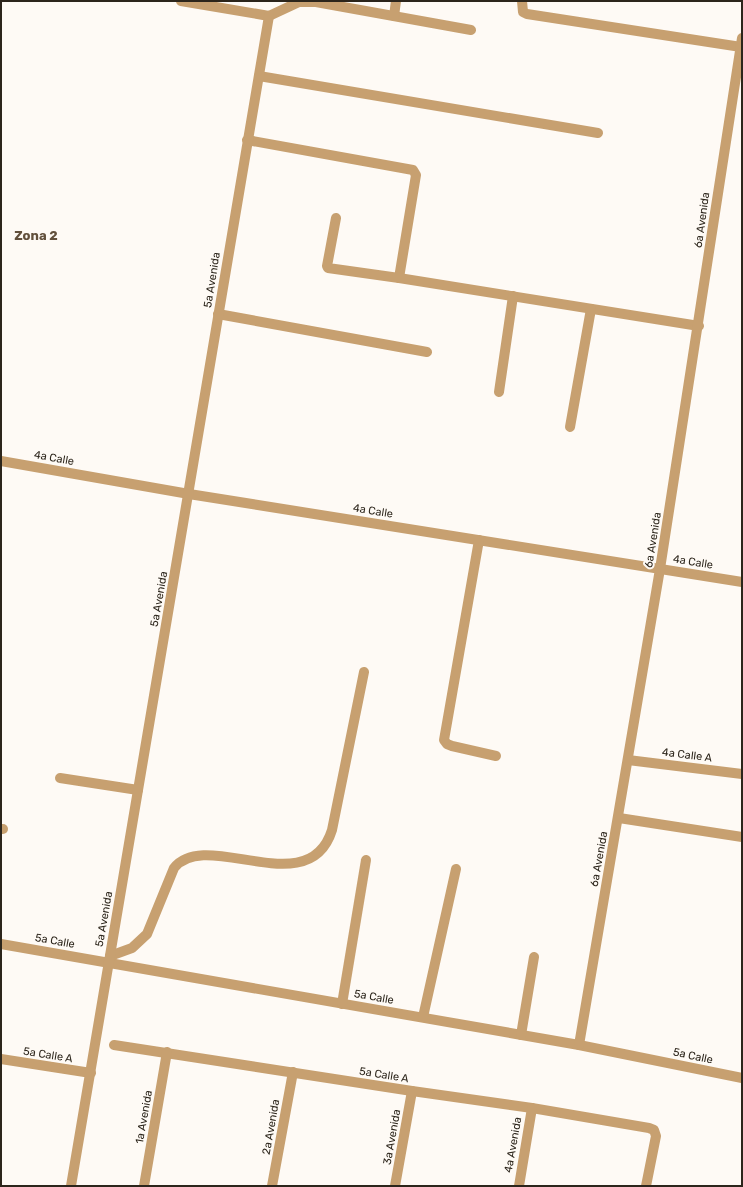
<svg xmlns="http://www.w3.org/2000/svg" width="743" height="1187" viewBox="0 0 743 1187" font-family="Rubik,sans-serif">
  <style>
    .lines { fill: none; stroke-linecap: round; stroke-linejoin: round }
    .minor { stroke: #c7a070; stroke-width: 10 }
    .labels { text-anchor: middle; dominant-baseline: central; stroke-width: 4; stroke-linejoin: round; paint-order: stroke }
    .street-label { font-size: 11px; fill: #2c251b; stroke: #fefaf5 }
    .quarter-label { font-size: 13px; font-weight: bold; fill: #62503c; stroke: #fefaf5 }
  </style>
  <rect width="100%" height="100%" fill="#fefaf5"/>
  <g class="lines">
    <g class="minor">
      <path d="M181,1l88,15 30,-14h17l155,28"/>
      <path d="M522,1l1,11 4,2 214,33"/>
      <path d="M394,16l2,-15"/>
      <path d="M259,76l339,57"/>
      <path d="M247,140l166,30 3,5 -17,103"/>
      <path d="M336,218l-9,48 1,2 71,10 300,48"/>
      <path d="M218,314l209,38"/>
      <path d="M499,392l14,-96"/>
      <path d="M570,427l21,-118"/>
      <path d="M1,461l188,33 553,88"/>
      <path d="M479,540l-35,200 3,4 5,2 44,10"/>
      <path d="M628,760l114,14"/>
      <path d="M60,778l78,12"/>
      <path d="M619,818l123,19"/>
      <path d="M1,829h2"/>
      <path d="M1,944l578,101 163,33"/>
      <path d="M110,956l22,-8 15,-14 27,-66c32,-41 135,36 158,-38l32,-158"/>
      <path d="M342,1004l24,-144"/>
      <path d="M423,1017l33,-148"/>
      <path d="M521,1035l13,-78"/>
      <path d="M114,1045l298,46 120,17 117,20 5,2 2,6 -10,50"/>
      <path d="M579,1045l81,-476 82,-531"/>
      <path d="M1,1059l90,14"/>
      <path d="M71,1186l198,-1170"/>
      <path d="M144,1186l23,-134"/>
      <path d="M272,1186l21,-114"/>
      <path d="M395,1186l17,-95"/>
      <path d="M519,1186l13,-78"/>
    </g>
  </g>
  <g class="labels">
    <g class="street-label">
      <text transform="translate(702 220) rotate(-82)">6a Avenida</text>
      <text transform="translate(212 280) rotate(-81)">5a Avenida</text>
      <text transform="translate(54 458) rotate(10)">4a Calle</text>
      <text transform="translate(373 511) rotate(9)">4a Calle</text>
      <text transform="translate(653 540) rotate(-81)">6a Avenida</text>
      <text transform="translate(693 562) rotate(9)">4a Calle</text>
      <text transform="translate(159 599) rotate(-80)">5a Avenida</text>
      <text transform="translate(687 755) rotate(7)">4a Calle A</text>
      <text transform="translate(599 859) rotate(-80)">6a Avenida</text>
      <text transform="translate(104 919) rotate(-80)">5a Avenida</text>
      <text transform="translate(55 941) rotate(10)">5a Calle</text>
      <text transform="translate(374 997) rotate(10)">5a Calle</text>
      <text transform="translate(48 1055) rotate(9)">5a Calle A</text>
      <text transform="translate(693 1056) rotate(12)">5a Calle</text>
      <text transform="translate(384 1075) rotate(9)">5a Calle A</text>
      <text transform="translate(144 1117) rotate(-80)">1a Avenida</text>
      <text transform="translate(271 1127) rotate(-80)">2a Avenida</text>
      <text transform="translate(392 1137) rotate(-80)">3a Avenida</text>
      <text transform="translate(513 1145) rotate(-80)">4a Avenida</text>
    </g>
    <g class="quarter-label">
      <text x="36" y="235">Zona 2</text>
    </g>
  </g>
  <rect width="743" height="1187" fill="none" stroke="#2c251b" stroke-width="4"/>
</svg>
